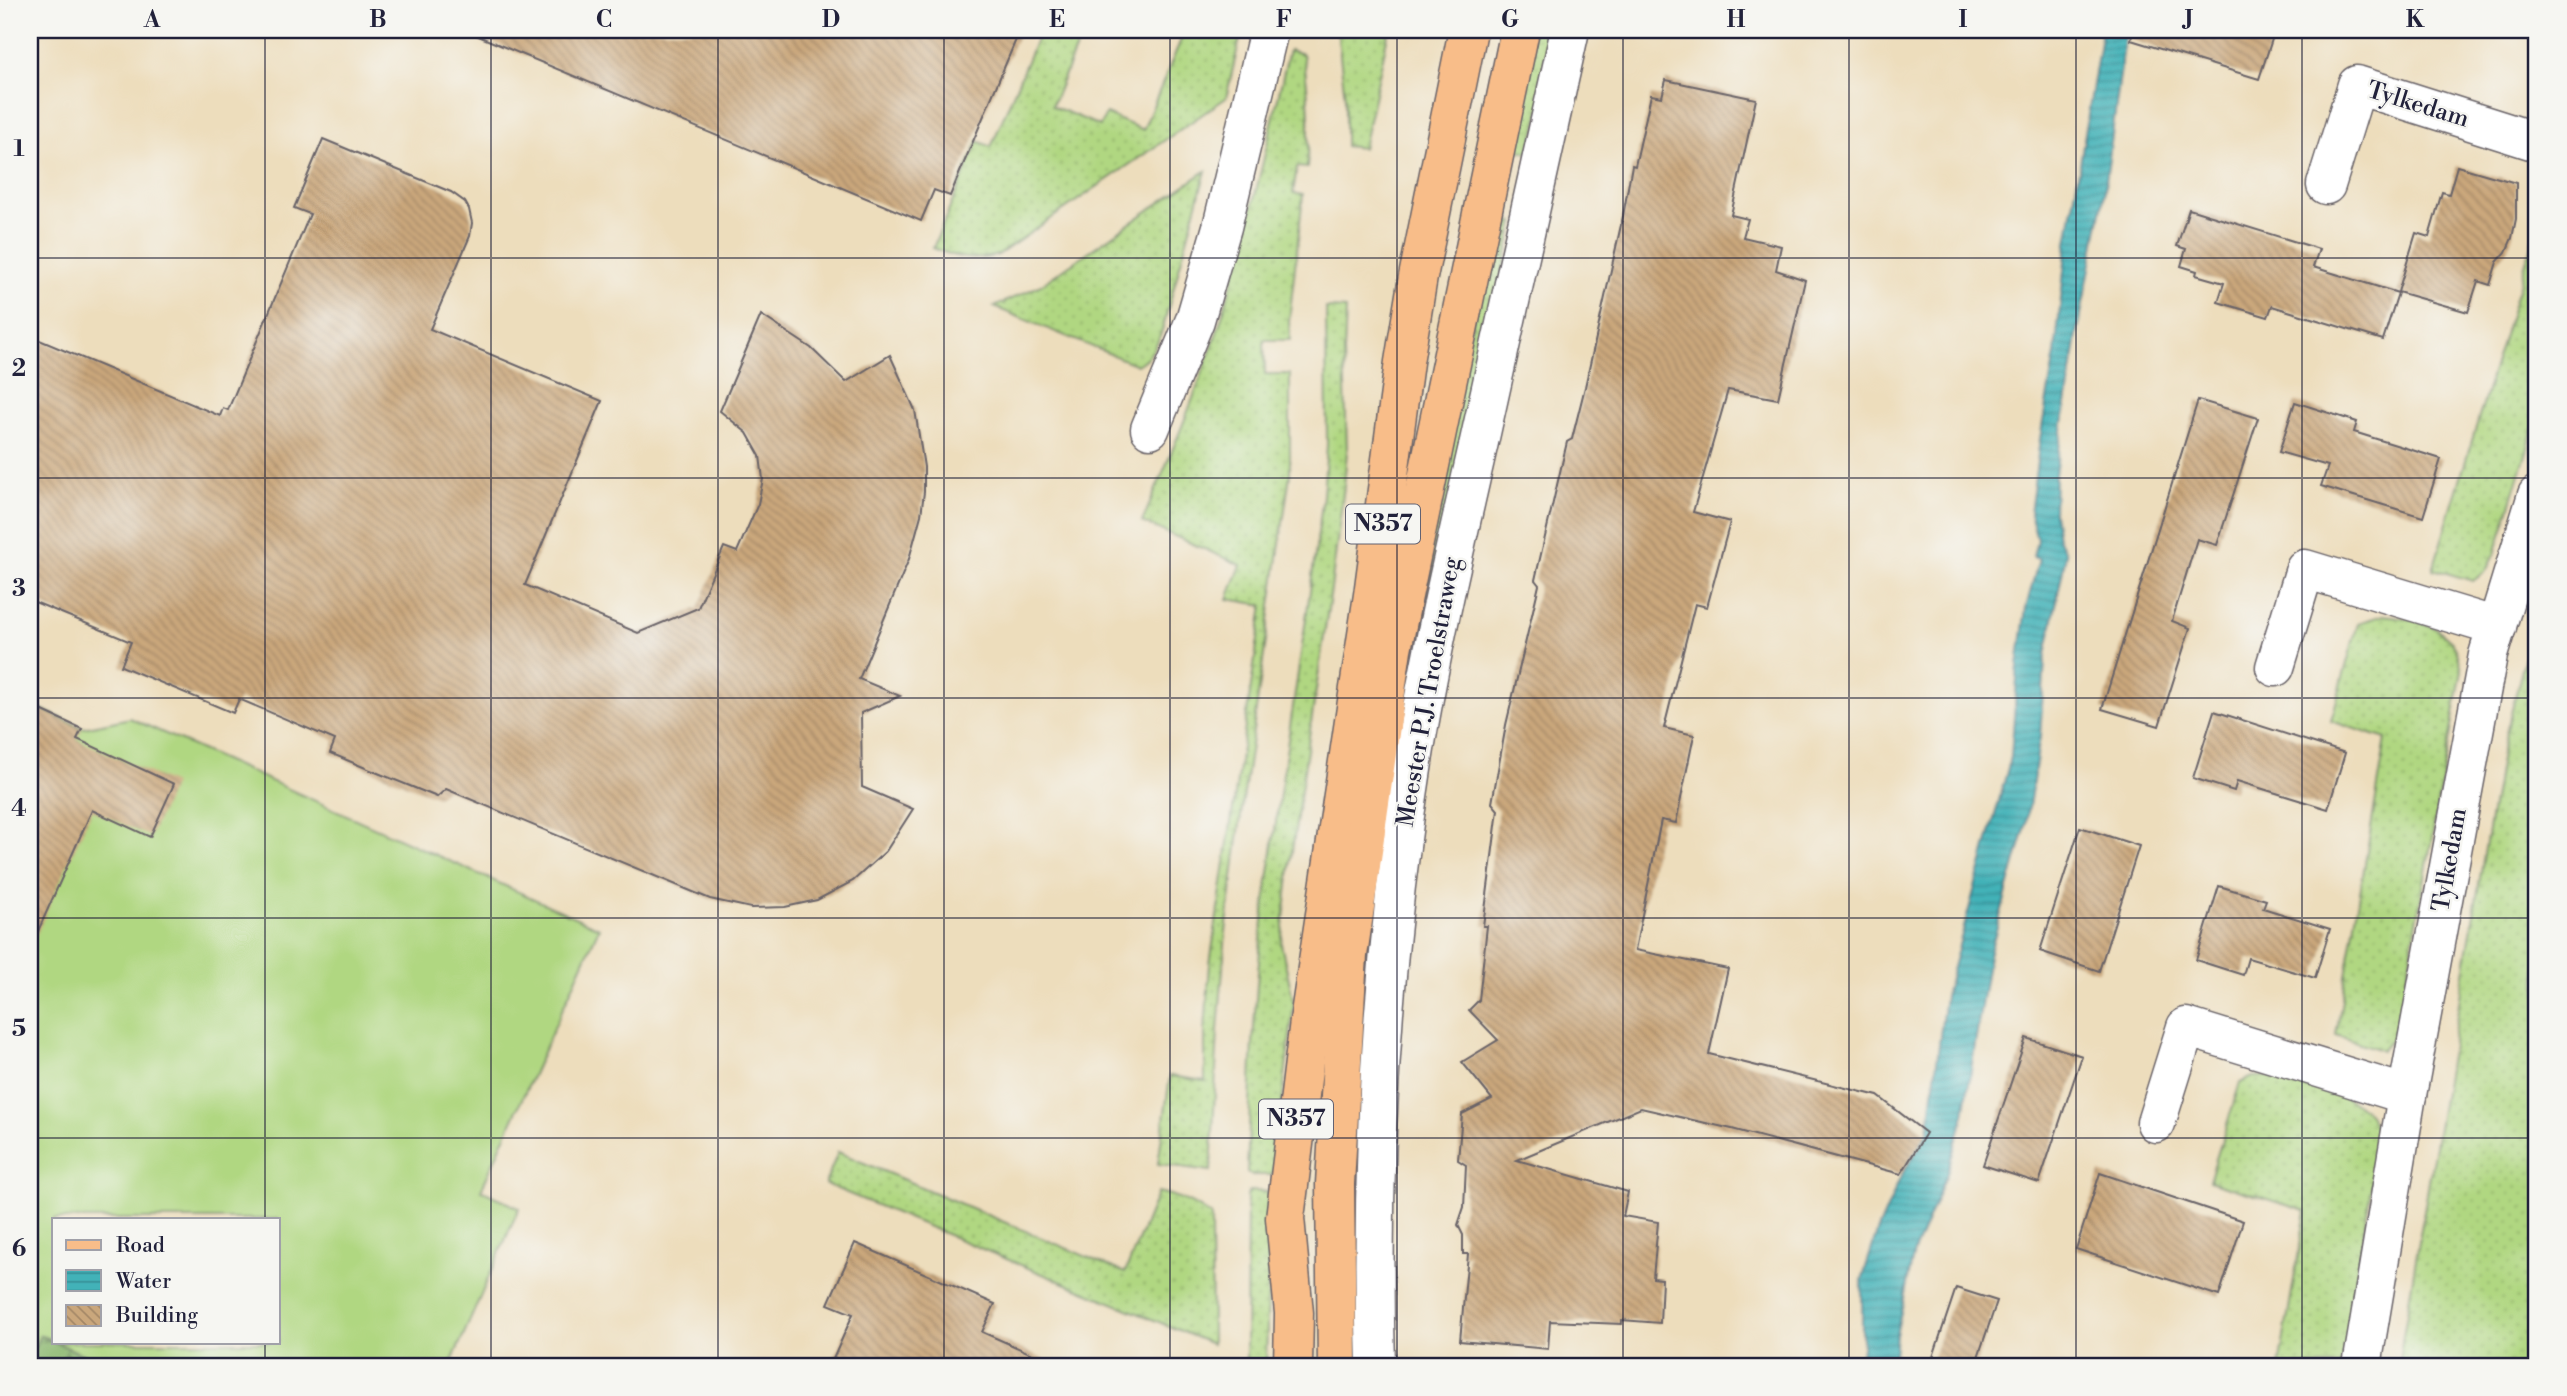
<svg xmlns="http://www.w3.org/2000/svg" width="2567" height="1396" viewBox="0 0 2567 1396" font-family="'Libre Bodoni',serif">
  <style>
    .grass { fill: url(#grass-dots); stroke: #697c5e; stroke-width: 2 }
    .forest { fill: url(#forest-firs); stroke: #576d55; stroke-width: 2 }
    .pitch { fill: #b0d781; stroke: #697c5e; stroke-width: 2 }
    .water { fill: url(#water-rules); stroke: #326a7a; stroke-width: 2 }
    .building { fill: url(#building-back-hatch) }
    .lines { fill: none; stroke-linecap: round; stroke-linejoin: round }
    .street-casing { stroke: #696368; stroke-width: 41 }
    .primary-casing { stroke: #696368; stroke-width: 41 }
    .street { stroke: #fff; stroke-width: 38 }
    .primary { stroke: #f8bd89; stroke-width: 38 }
    .grid { fill: none; stroke: #22223b; stroke-width: 2; stroke-opacity: 0.55 }
    .labels { text-anchor: middle; dominant-baseline: central; stroke-width: 5; stroke-linejoin: round; paint-order: stroke }
    .shield { fill: #f6f6f2; stroke: #626272; stroke-width: 2 }
    .shield-label { font-size: 23px; font-weight: bold; fill: #22223b }
    .street-label { font-size: 24px; fill: #22223b; stroke: #f6f6f2 }
    .neatline { fill: none; stroke: #22223b; stroke-width: 2.5 }
    .grid-label { font-size: 23px; text-anchor: middle; font-weight: bold; fill: #22223b }
  </style>
  <defs>
    <pattern id="grass-dots" width="8" height="8" patternUnits="userSpaceOnUse" patternTransform="scale(1.75)"><rect width="8" height="8" fill="#b0d781"/><path d="M2 2h.1M6 6h.1" fill="none" stroke="#97b870" stroke-width="1.8" stroke-linecap="round"/></pattern>
    <pattern id="forest-firs" width="22" height="20" patternUnits="userSpaceOnUse" patternTransform="scale(1.75)"><rect width="22" height="20" fill="#8cb86f"/><path d="M5 1l3.5 6h-7zM16 11l3.5 6h-7z" fill="#72955c"/></pattern>
    <pattern id="water-rules" width="6" height="5" patternUnits="userSpaceOnUse" patternTransform="scale(1.75)"><rect width="6" height="5" fill="#42b2b8"/><path d="M0 2.5h6" fill="none" stroke="#379097"/></pattern>
    <pattern id="building-back-hatch" width="6" height="6" patternUnits="userSpaceOnUse" patternTransform="scale(1.75)"><rect width="6" height="6" fill="#caa77c"/><path d="M-1 5l2 2M0 0l6 6M5-1l2 2" fill="none" stroke="#a48867"/></pattern>
  </defs>
  <rect width="100%" height="100%" fill="#f6f6f2"/>
  <filter id="ink" filterUnits="userSpaceOnUse"><feTurbulence type="fractalNoise" baseFrequency=".0143" numOctaves="2"/><feDisplacementMap in="SourceGraphic" scale="14" xChannelSelector="R" yChannelSelector="G"/><feConvolveMatrix kernelMatrix="1 2 1 2 8 2 1 2 1" color-interpolation-filters="sRGB"/></filter>
  <filter id="wash" filterUnits="userSpaceOnUse"><feTurbulence type="fractalNoise" baseFrequency=".00686" numOctaves="4" result="noise"/><feDisplacementMap in="SourceGraphic" scale="28" xChannelSelector="R" yChannelSelector="G"/><feGaussianBlur stdDeviation="1.57" result="paint"/><feColorMatrix in="noise" values="0 0 0 0 0 0 0 0 0 0 0 0 0 0 0 0 0 1.4 0 .05"/><feComposite in="paint" operator="in"/></filter>
  <g filter="url(#wash)">
    <rect width="100%" height="100%" fill="#edddbc"/>
    <g class="grass">
      <path d="M1040,30h14l25,10 -27,66 48,20 6,-12 37,16 42,-100h57l-16,68 -228,157c-26,7 -40,3 -65,-7l45,-107 13,6z"/>
      <path d="M1337,30h52l-26,118 -18,-2v-48z"/>
      <path d="M1533,30h26l-29,123 -22,-5z"/>
      <path d="M1289,50l14,4c6,40 8,73 4,114l-10,-1 -4,26 10,2 -14,126 1,19h-26l1,34h25v100l-47,326 -17,132 -8,98 -7,141 -53,-7 12,-88 35,5v-52l5,-65 53,-359 -35,-6 13,-34 -99,-43c27,-63 54,-127 76,-193 29,-91 49,-185 71,-279z"/>
      <path d="M1206,171l-43,156c-5,17 -11,29 -26,38l-143,-58 45,-21z"/>
      <path d="M1504,220l10,2 -90,417 -15,-2 82,-408 10,2z"/>
      <path d="M2537,226v193l-41,132 -10,20 -13,10 -40,-12z"/>
      <path d="M1326,308l20,1 -2,43 3,99 -3,35 -13,103 -39,262 -11,93 13,59 -21,172h-22l-4,-3c4,-98 8,-196 21,-292 17,-129 39,-257 55,-385l4,-50z"/>
      <path d="M2537,610v756h-139l103,-613z"/>
      <path d="M2383,615c23,2 56,8 70,29 5,7 7,17 9,26l-63,352 -5,13 -13,15 -45,-15 50,-296 -55,-18 27,-98z"/>
      <path d="M2278,1076c25,8 76,18 92,40 5,8 7,17 9,26l-38,224h-62l27,-155 -97,-30 31,-98 13,-6z"/>
      <path d="M838,1152l287,121 33,-81c21,4 36,11 53,23l1,129 -387,-160z"/>
      <path d="M1250,1191l20,1 -4,174h-20l1,-171z"/>
    </g>
    <path class="forest" d="M40,1335l69,31h-79v-9z"/>
    <path class="pitch" d="M30,704l53,24 47,-10 469,210 -118,262 38,18 -69,158h-341l-54,-24h223v-123h-224v122l-14,-6 -10,22z"/>
    <path class="water" d="M2102,30h24l-22,166 -27,139 -22,139 -1,40 4,24 8,16 -21,106 -5,77 -14,88 -37,130 -25,160 -18,61 -32,76 -18,83 -3,31h-34l3,-18v-68l15,-48 24,-56 27,-43 17,-137 66,-239 7,-92 8,-57 13,-49 -6,-2 4,-17 -7,-26 10,-75 15,-85 12,-111z"/>
    <g id="blocks">
      <g class="building">
        <path d="M464,30h556l-70,166 -16,-6 -13,31z"/>
        <path d="M2133,30h142l-16,49 -128,-39z"/>
        <path d="M1666,80l90,19 -25,116 17,4 -5,18 38,9 -5,24 29,10 -27,119 -50,-9 -35,122 37,10 -23,85 -12,-3 -31,124 30,7 -18,88 -15,-3 -26,130 93,19 -19,85 169,42 48,37 -25,41 -169,-45 -91,-21 -124,52 111,32 -5,24 35,6 -5,56 9,1 -2,44 -38,-3v4l-72,-3 -2,28 -88,-8 8,-87h-5v-19l-5,-10 6,-18 2,-42 -8,-5 4,-46 30,-15 -30,-37 36,-22 -29,-30 10,-10 8,-74h-4l15,-116 -6,-7 14,-78 33,-140 -4,-5 32,-138 5,-3 13,-52 38,-171 9,-51 3,1 16,-71 11,2z"/>
        <path d="M323,139l128,53 14,10 4,7 3,14 -2,13 -40,93 172,72 -77,184 113,48 60,-25 26,-61 13,5 21,-48 5,-25 -3,-23 -13,-23 -27,-22 41,-96 50,33 35,34 44,-27 25,55 9,57v25l-3,23 -12,44 -50,120 41,17 -39,17 1,74 51,22 -27,42 -33,30 -36,19 -32,7 -34,1 -41,-9 -264,-110 -9,8 -69,-28 -38,-16 5,-13 -96,-41 -6,14 -112,-47 10,-24 -101,-42v-264l190,80 3,-8 5,2 82,-196 -16,-6z"/>
        <path d="M2457,166l59,17v36l-4,19 -6,14 -9,10 -7,23 -12,-4 -10,31 -70,-20 18,-59 13,4 13,-45 7,2z"/>
        <path d="M2189,209l130,40 -6,18 85,26 -15,47 -111,-34 -4,11 -50,-15 6,-19 -28,-8 1,-4 -16,-5 5,-17 -9,-3z"/>
        <path d="M2198,400l60,18 -41,127 -20,-6 -25,82 18,7 -31,98 -57,-17z"/>
        <path d="M2295,402l62,20 -3,10 87,27 -18,58 -102,-31 7,-20 -49,-14z"/>
        <path d="M30,705l52,24 -5,10 97,45 -24,53 -58,-27 -62,139z"/>
        <path d="M2214,711l131,42 -17,56 -91,-28 -3,10 -41,-13z"/>
        <path d="M2080,827l59,19 -40,125 -59,-20z"/>
        <path d="M2219,886l47,14 -3,8 67,21 -15,49 -67,-20 -5,17 -47,-15z"/>
        <path d="M2026,1038l56,18 -43,127 -56,-18z"/>
        <path d="M2100,1173l143,48 -24,75 -143,-47z"/>
        <path d="M855,1243l140,61 -13,28 77,34h-229l23,-52 -25,-10z"/>
        <path d="M1956,1288l41,13 -22,65h-45z"/>
      </g>
    </g>
  </g>
  <g filter="url(#ink)">
    <use href="#blocks" fill-opacity="0" stroke="#696368" stroke-width="2"/>
    <g class="lines">
      <g class="street-casing">
        <g id="street">
          <path d="M2326,185l31,-100 180,57"/>
          <path d="M1150,429l45,-109 27,-93 47,-197"/>
          <path d="M2275,667l30,-98 192,58"/>
          <path d="M2156,1123l30,-96 221,68"/>
          <path d="M1376,1366c-6,-206 6,-413 39,-617 17,-103 41,-205 64,-307 30,-137 61,-275 91,-412"/>
          <path d="M2362,1366l45,-271 81,-440 49,-160"/>
        </g>
      </g>
      <g class="primary-casing">
        <g id="primary">
          <path d="M1293,1366l1,-53 -9,-95 24,-197 64,-426 31,-233 14,-85 50,-247"/>
          <path d="M1337,1366l-2,-182 13,-229 44,-306 128,-619"/>
        </g>
      </g>
      <use href="#street" class="street"/>
      <use href="#primary" class="primary"/>
    </g>
  </g>
  <path class="grid" d="M265,30v1189M491,30v1336M718,30v1336M944,30v1336M1170,30v1336M1397,30v1336M1623,30v1336M1849,30v1336M2076,30v1336M2302,30v1336M30,258h2507M30,478h2507M30,698h2507M30,918h2507M30,1138h2507M265,1342v24"/>
  <g class="labels">
    <g class="shield">
      <rect x="1346" y="504.5" width="74" height="39" rx="5"/>
      <rect x="1259" y="1099.5" width="74" height="39" rx="5"/>
    </g>
    <g class="shield-label">
      <text x="1383" y="524">N357</text>
      <text x="1296" y="1119">N357</text>
    </g>
    <g class="street-label">
      <text transform="translate(2418 105) rotate(17)">Tylkedam</text>
      <text transform="translate(1429 692) rotate(-80)">Meester P.J. Troelstraweg</text>
      <text transform="translate(2450 860) rotate(-80)">Tylkedam</text>
    </g>
  </g>
  <rect width="2567" height="1396" fill="none" stroke="#f6f6f2" stroke-width="77"/>
  <rect x="52" y="1218" width="228" height="126" fill="#f6f6f2" stroke="#a1a1a9" stroke-width="2"/>
  <rect x="66" y="1240" width="35" height="10" fill="#f8bd89" stroke="#a1a1a9" stroke-width="2"/>
  <text x="116" y="1252" font-size="21" fill="#22223b">Road</text>
  <rect x="66" y="1270" width="35" height="21" fill="url(#water-rules)" stroke="#a1a1a9" stroke-width="2"/>
  <text x="116" y="1288" font-size="21" fill="#22223b">Water</text>
  <rect x="66" y="1305" width="35" height="21" fill="url(#building-back-hatch)" stroke="#a1a1a9" stroke-width="2"/>
  <text x="116" y="1322" font-size="21" fill="#22223b">Building</text>
  <rect x="38" y="38" width="2490" height="1320" class="neatline"/>
  <g class="grid-label">
    <text x="152" y="27">A</text>
    <text x="378" y="27">B</text>
    <text x="604" y="27">C</text>
    <text x="831" y="27">D</text>
    <text x="1057" y="27">E</text>
    <text x="1284" y="27">F</text>
    <text x="1510" y="27">G</text>
    <text x="1736" y="27">H</text>
    <text x="1963" y="27">I</text>
    <text x="2189" y="27">J</text>
    <text x="2415" y="27">K</text>
    <text x="19" y="156">1</text>
    <text x="19" y="376">2</text>
    <text x="19" y="596">3</text>
    <text x="19" y="816">4</text>
    <text x="19" y="1036">5</text>
    <text x="19" y="1256">6</text>
  </g>
</svg>
